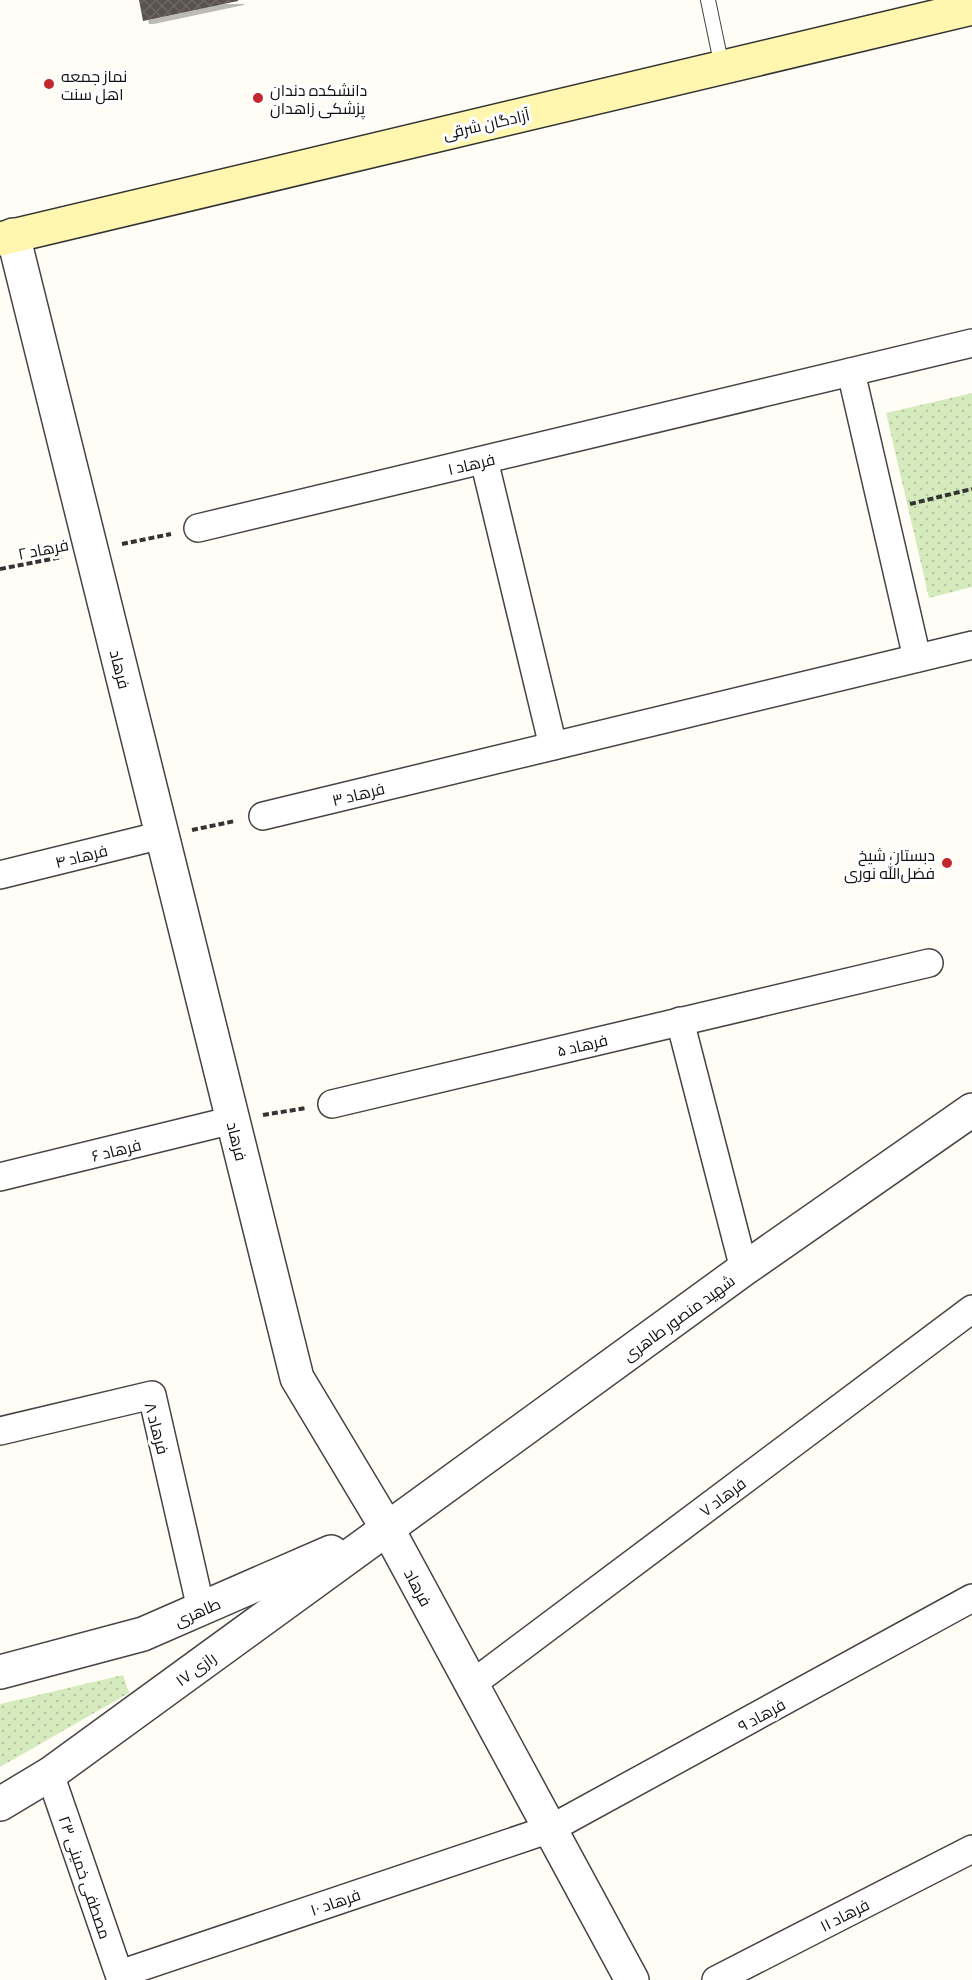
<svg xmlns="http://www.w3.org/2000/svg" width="972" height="1980" viewBox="0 0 972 1980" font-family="Literata,Cairo,serif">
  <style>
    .park { fill: url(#park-dots) }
    .building { fill: url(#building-cross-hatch); filter: url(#shadow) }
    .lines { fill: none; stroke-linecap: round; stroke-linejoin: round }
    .service-casing { stroke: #444; stroke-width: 16 }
    .minor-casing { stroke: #444; stroke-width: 30 }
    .tertiary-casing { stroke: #444; stroke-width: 36 }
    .secondary-casing { stroke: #333; stroke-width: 36 }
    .path { stroke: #333; stroke-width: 4; stroke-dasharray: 6 3; stroke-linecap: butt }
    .service { stroke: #fff; stroke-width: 14 }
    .minor { stroke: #fff; stroke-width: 27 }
    .tertiary { stroke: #fff; stroke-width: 33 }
    .secondary { stroke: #fff6b0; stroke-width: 33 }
    .poi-dot { fill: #c4262e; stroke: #fff; stroke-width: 2 }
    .labels { text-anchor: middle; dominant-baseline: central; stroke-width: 6; stroke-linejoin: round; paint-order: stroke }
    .poi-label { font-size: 16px; fill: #111; stroke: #fff; text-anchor: start }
    .street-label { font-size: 16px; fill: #111; stroke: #fff }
  </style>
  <defs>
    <pattern id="park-dots" width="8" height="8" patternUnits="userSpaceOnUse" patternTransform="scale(1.5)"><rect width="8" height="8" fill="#d5ebbd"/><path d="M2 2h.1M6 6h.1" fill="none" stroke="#b6c8a1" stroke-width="1.8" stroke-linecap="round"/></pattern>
    <pattern id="building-cross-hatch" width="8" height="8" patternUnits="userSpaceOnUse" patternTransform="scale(1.5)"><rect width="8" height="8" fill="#5a524d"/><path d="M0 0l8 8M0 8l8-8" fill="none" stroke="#6d6662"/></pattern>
    <filter id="shadow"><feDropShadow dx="6" dy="4" stdDeviation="0" flood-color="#0004"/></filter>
  </defs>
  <rect width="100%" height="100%" fill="#fffdf5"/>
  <g class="park">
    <path d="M972,393v194l-43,11 -43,-185z"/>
    <path d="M123,1675l6,18 -129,74v-63z"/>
  </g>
  <path class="building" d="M139,0h99v1l-95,20z"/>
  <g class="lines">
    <g class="service-casing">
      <path id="service" d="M708,0l14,67"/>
    </g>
    <g class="minor-casing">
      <g id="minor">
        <path d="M851,372l66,286"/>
        <path d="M484,460l69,286"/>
        <path d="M198,528l774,-185"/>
        <path d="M263,816l709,-171"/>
        <path d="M0,875l162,-40"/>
        <path d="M680,1021l64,248"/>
        <path d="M332,1104l597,-141"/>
        <path d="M0,1177l233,-57"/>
        <path d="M0,1431l152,-36 49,214"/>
        <path d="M472,1684l500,-375"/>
        <path d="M50,1774l71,206"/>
        <path d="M120,1974l430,-145 422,-231"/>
        <path d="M716,1980l256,-131"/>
      </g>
    </g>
    <g class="tertiary-casing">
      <g id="tertiary">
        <path d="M13,235l284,1143 90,150 245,452"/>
        <path d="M0,1672l143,-38 188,-82"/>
        <path d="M0,1804l50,-30 694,-505 228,-159"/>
      </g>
    </g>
    <g class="secondary-casing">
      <path id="secondary" d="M0,239l972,-231"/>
    </g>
    <g class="path">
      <path d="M910,504l62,-15"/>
      <path d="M122,544l49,-10"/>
      <path d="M0,569l62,-12"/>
      <path d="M192,830l43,-9"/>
      <path d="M263,1115l43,-7"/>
    </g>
    <use href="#service" class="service"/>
    <use href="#minor" class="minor"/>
    <use href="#tertiary" class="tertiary"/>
    <use href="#secondary" class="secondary"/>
  </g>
  <g class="poi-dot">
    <circle cx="49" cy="84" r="6"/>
    <circle cx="258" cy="98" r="6"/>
    <circle cx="947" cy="863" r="6"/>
  </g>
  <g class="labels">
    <g class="poi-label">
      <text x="61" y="75">نماز جمعه<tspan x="61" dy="18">اهل سنت</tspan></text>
      <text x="270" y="89">دانشکده دندان<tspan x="270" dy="18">پزشکی زاهدان</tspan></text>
      <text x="935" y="854" text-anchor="end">دبستان شیخ<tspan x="935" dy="18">فضل‌الله نوری</tspan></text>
    </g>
    <g class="street-label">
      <text transform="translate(486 123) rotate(-13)">آزادگان شرقی</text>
      <text transform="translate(471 463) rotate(-13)">فرهاد ۱</text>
      <text transform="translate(43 548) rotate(-11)">فرهاد ۲</text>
      <text transform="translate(121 669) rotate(76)">فرهاد</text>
      <text transform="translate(358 793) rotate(-14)">فرهاد ۳</text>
      <text transform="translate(81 855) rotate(-14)">فرهاد ۴</text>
      <text transform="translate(582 1044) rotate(-13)">فرهاد ۵</text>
      <text transform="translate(238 1141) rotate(76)">فرهاد</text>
      <text transform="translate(116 1149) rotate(-14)">فرهاد ۶</text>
      <text transform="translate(678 1317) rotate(-36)">شهید منصور طاهری</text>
      <text transform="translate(158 1428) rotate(75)">فرهاد ۸</text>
      <text transform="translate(722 1496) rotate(-37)">فرهاد ۷</text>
      <text transform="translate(419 1587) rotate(62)">فرهاد</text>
      <text transform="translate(197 1611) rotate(-23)">طاهری</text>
      <text transform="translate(195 1668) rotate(-36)">رازی ۱۷</text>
      <text transform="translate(761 1714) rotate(-29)">فرهاد ۹</text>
      <text transform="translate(86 1877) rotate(71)">مصطفی خمینی ۲۳</text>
      <text transform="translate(335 1901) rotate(-19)">فرهاد ۱۰</text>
      <text transform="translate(844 1914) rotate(-27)">فرهاد ۱۱</text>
    </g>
  </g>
</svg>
